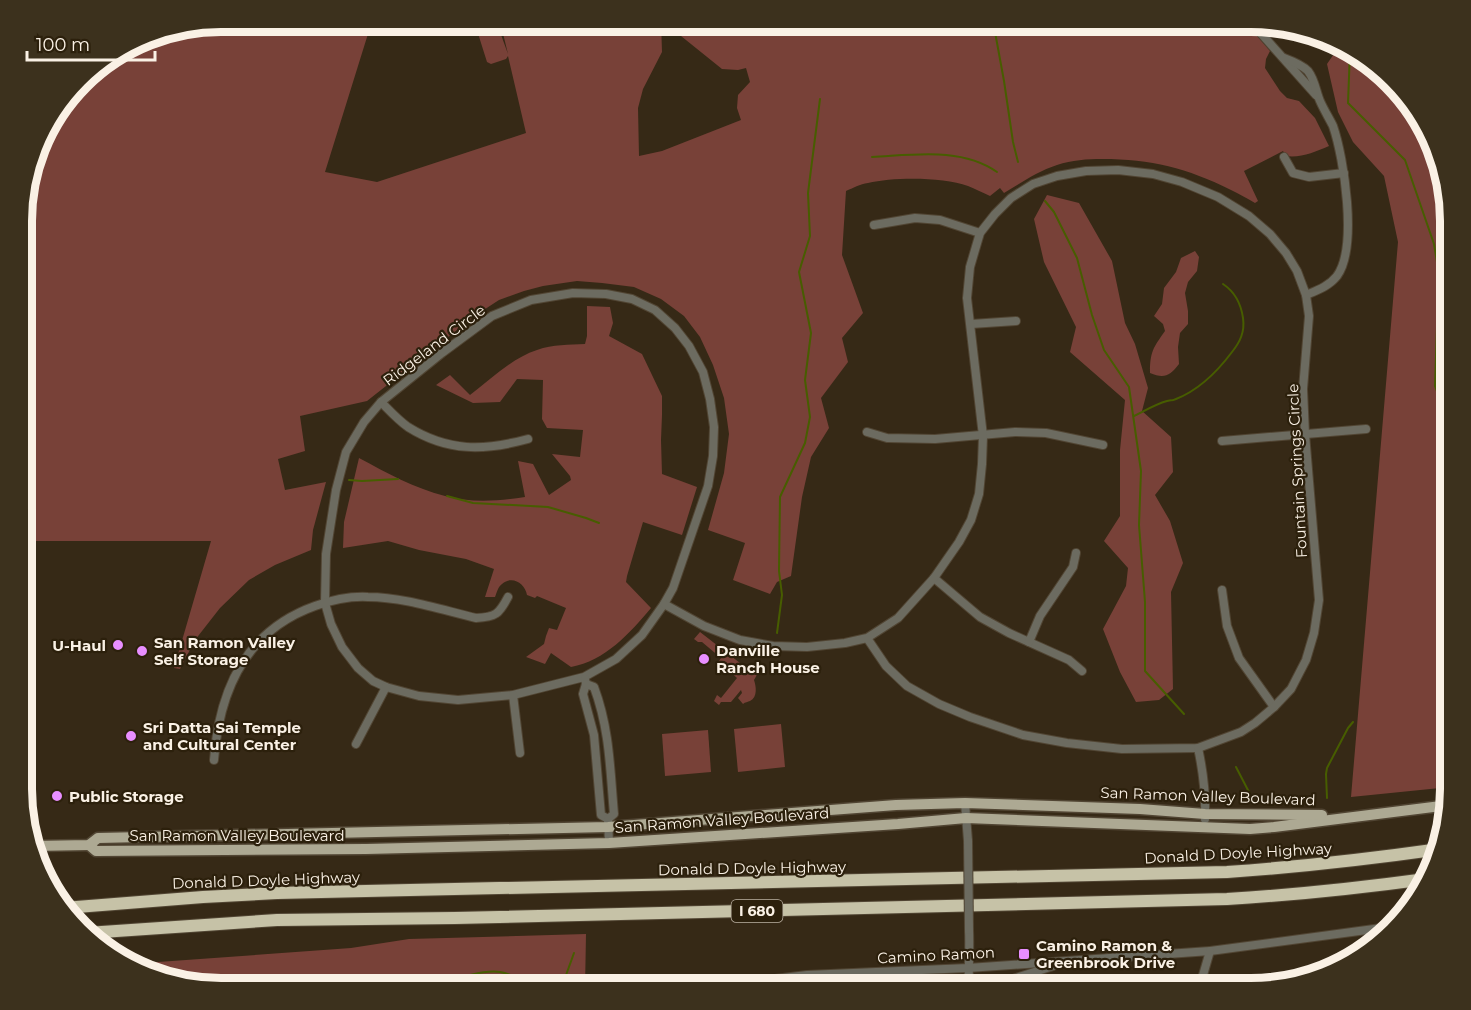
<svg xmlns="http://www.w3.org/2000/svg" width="1471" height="1010" viewBox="0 0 1471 1010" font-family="Montserrat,sans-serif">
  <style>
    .green { fill: #784138 }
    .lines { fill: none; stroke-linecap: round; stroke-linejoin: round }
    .stream { stroke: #475d00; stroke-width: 2 }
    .minor-casing { stroke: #514533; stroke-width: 10 }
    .major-casing { stroke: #514533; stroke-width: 13 }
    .highway-casing { stroke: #514533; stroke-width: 14 }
    .minor { stroke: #6c6b60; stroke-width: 8 }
    .major { stroke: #ada993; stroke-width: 10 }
    .highway { stroke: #c6c2a7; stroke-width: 12 }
    .minor-bridge-casing { stroke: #514533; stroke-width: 10; stroke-linecap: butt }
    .minor-bridge { stroke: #6c6b60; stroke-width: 8 }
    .poi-dot { fill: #e88eff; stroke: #2c200c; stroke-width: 2 }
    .labels { text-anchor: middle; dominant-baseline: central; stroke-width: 4.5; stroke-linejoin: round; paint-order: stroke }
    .shield { fill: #2c200c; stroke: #bcb2a4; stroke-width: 1.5 }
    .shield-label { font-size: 14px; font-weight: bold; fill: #faf1e5 }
    .street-label { font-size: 15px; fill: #faf1e5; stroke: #2c200c }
    .poi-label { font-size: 15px; font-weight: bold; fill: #faf1e5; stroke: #2c200c; text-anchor: start }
    .rim { fill: none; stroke: #faf1e5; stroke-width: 8 }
  </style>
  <rect width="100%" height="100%" fill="#362916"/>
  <g class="green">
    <path d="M221,21h151l-47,151 52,10 149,-49 -18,-77 -2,3 -15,5 -4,-2 -12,-38 9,-3h12l12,33 -8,-33h161l1,31 -19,37 -5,19 1,48 23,-5 79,-31 -4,-12 1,-13 12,-13 -4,-14 -8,2 -16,-1 -41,-33 -2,-15h565l26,30 -4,8 -1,9 15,23 7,7 12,3 16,17 14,28c-14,6 -28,12 -43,10l-3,-5 -39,20 14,30 -3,2c-8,-5 -16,-9 -24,-13 -44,-22 -80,-31 -129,-31 -15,0 -30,1 -45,6 -19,6 -36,18 -53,28l-4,-5 -10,8c-8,-4 -15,-7 -22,-10 -25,-9 -74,-9 -100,-3 -8,1 -15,5 -22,8l-4,64 21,58 -21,25 6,24 -27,36 8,30 -18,29 -9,40 -11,79 -14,6 -7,12 -37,-14 12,-37 -37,-13 16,-57 5,-39 -5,-36 -11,-33 -13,-28 -16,-21 -23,-17 -27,-12 -32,-4 -25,-2 -34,5 -19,5 -25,9 -23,15 -109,86 -67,15 5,35 -27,8 7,31 41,-8 -13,48 -2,20 -36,15 -26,15 -29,28 -25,32 -15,29 -6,-1 37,-127h-188v-346l19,-63 47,-61 56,-35z"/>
    <path d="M1340,45l32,17 57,70 21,76v579l-99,10 47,-555 -14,-66 -31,-34 -15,-30 -11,-48z"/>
    <path d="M1047,195l32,8 33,58 13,62 10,21 13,44 -6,23 29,26 2,35 -18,23 15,26 13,42 -12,29 2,97 -14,11 -23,2 -16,-30 -17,-43 23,-43 2,-18 -24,-27 16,-25v-66l5,-50 -55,-48 6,-25 -32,-65 -10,-43z"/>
    <path d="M1195,251l4,6 -2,14 -9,11 -3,11 3,18v13l-8,9 -2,14 1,17c-9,12 -15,15 -29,9 0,-21 3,-25 15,-42l-2,-7 -9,-8 8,-12 2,-16 12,-16 5,-14z"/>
    <path d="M587,306l23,1 3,16 -4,13 33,18 20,42v19l-1,25 1,34 35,13 -15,48 -39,-13 -16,54 -1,6 25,26c-21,25 -46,53 -80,59l-20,-14 -6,11 -19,-7 18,-13 2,-8 3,-8 8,2 9,-22 -29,-12 -2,2 -8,-3c-2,-12 -15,-20 -25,-11 -4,3 -5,8 -7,13h-10l9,-28 -28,-10 -47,-9 -31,-9 -45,7 1,-26 15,-64c28,15 55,30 86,38 25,7 55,5 80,1l-7,-36 15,3 16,31 22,-15 -1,-4 -18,-22 28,3 3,-27 -36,-2 -5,-9 1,-39 -26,-1 -17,23 -27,1 -37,-18 14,-10 20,20c21,-16 42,-37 67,-45 16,-6 32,-5 48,-6l2,-8z"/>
    <path d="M700,632l49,38 4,-4h4l1,7 -4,7c2,6 4,17 -4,21 -2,1 -5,1 -7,3l-5,-6 4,-5 -1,-3 -10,12h-10l-2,3 -5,-4 3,-6 4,3 16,-20 -9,-8 -3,4 -6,-4 2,-2 -5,-3 5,-7 -19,-16h-4l-4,-3z"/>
    <path d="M781,724l4,43 -47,5 -4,-43z"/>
    <path d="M708,730l3,42 -46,4 -3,-42z"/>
    <path d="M586,934l-1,55h-377l-52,-11 -26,-14 221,-16 58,-9z"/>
  </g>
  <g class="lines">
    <g class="stream">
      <path d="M993,21l11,60 9,61 5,20"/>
      <path d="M1350,51l-2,52 57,57 29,84 6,36 -3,47 -2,59 15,41"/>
      <path d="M872,157c42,-2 89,-10 125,15"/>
      <path d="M1045,201l9,11 23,46 15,57 12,35 25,37 12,84 -2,54 6,77v69l39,43"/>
      <path d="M1134,416c10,-5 22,-12 33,-15 9,-2 1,1 9,-2 23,-9 41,-27 56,-47 8,-10 13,-20 11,-34 -2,-14 -8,-26 -20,-34"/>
      <path d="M349,480l13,1 36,-2"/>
      <path d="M447,496l26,7 75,4 38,11 13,5"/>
      <path d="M777,633l5,-38 -3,-24 1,-74 25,-54 5,-26 -5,-37 6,-47 -12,-61 11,-36 -2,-43 12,-94"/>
      <path d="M1236,767l14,27"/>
      <path d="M1327,798l-1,-24 1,-6 21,-40 5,-6"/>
      <path d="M161,979l16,1 6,4"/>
      <path d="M424,989c21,-6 55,-20 76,-17 12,2 25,10 34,17"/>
      <path d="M561,989l13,-36"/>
    </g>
    <g class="minor-casing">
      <g id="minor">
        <path d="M1250,21l66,74"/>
        <path d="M1284,58c8,3 18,7 24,13 7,9 8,21 12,30 4,9 9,17 13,25 11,32 25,121 4,150 -8,10 -19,14 -31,19"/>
        <path d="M1284,157l9,16 16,4 35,-4"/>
        <path d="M874,225l41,-7 25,2 40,13"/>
        <path d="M573,293l33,1 26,5 23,11 20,18 14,18 14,26 7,27 4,28 -1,29 -5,30 -35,102 -9,16 -22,31 -26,24 -32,18 -71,18 -55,5 -39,-4 -33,-9 -13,-6 -15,-13 -16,-21 -11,-23 -6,-21 1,-49 10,-64 10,-38 18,-30 17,-20 61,-49 50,-37 39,-16z"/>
        <path d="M971,324l45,-3"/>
        <path d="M381,402c8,8 17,18 27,25 40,25 76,24 120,12"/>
        <path d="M867,432l20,6 48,1 80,-7 31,1 57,12"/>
        <path d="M1222,441l144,-12"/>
        <path d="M934,578l46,39 29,16 60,27 13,11"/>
        <path d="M1222,590l5,36 12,32 35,49"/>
        <path d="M664,604l40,22 36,14 33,6 34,1 38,-4 22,-5 31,-20 36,-40 25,-36 12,-22 8,-26 3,-30 1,-28 -16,-138 3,-31 10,-34 15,-19 16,-16 22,-14 24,-8 29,-5 32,-1 35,4 29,8 36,15 31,19 21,18 16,19 11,18 9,24 3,21 -6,73 2,45 14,166 -5,33 -8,27 -15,29 -17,18 -19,16 -14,9 -43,16 -76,1 -55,-6 -44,-8 -53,-18 -31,-13 -32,-18 -21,-20 -19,-28"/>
        <path d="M1029,642l11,-26 33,-49 3,-14"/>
        <path d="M585,679l1,5 -3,10 11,41 7,80 7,4"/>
        <path d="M586,684l8,3c16,43 16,83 20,127l-6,5 1,24"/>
        <path d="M513,695l7,58"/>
        <path d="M356,744l30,-57"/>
        <path d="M1198,748c5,23 8,46 7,71"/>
        <path d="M214,760c5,-69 31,-129 101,-154 17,-6 35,-10 53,-9 35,0 74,13 108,21 20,-1 23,-4 32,-21"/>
        <path d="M965,803l3,38"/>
        <path d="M969,930c1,20 -1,39 0,59"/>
        <path d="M873,976l48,6 19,7"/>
        <path d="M736,989l39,-10 32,-4 161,-7 242,-17 179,-24"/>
        <path d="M996,989l17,-10 40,-13"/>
        <path d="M1199,989l11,-38"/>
      </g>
    </g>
    <g class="major-casing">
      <g id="major">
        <path d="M89,845l7,6 270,-2 243,-6 289,-19 68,-6 284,11 24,-2 175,-22"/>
        <path d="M33,846l56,-1 9,-7 510,-11 288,-22 69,-2 175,6 65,5 117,1"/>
      </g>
    </g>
    <g class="highway-casing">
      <g id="highway">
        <path d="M64,908l139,-11 74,-4 950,-21c72,-5 142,-13 213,-23"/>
        <path d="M87,933l190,-13 178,-2 772,-19c66,-4 133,-11 199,-20"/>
      </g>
    </g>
    <use href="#minor" class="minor"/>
    <use href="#major" class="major"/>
    <use href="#highway" class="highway"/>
    <g class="minor-bridge-casing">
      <path id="minor-bridge" d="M968,841l1,89"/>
    </g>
    <use href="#minor-bridge" class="minor-bridge"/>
  </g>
  <g class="poi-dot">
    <circle cx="118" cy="645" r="6"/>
    <circle cx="142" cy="651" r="6"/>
    <circle cx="704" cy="659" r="6"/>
    <circle cx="131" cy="736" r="6"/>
    <circle cx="57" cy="796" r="6"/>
    <rect x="1018" y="948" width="12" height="12" rx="3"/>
  </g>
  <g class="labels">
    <rect class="shield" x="731.5" y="900" width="51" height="22" rx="4.5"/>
    <g class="shield-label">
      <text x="757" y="911">I 680</text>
    </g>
    <g class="street-label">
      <text transform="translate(434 345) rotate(-37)">Ridgeland Circle</text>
      <text transform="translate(1297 471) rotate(-93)">Fountain Springs Circle</text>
      <text transform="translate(1208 796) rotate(2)">San Ramon Valley Boulevard</text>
      <text transform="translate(722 820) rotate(-4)">San Ramon Valley Boulevard</text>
      <text x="237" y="835">San Ramon Valley Boulevard</text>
      <text transform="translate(1238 853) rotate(-3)">Donald D Doyle Highway</text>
      <text transform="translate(752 868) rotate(-1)">Donald D Doyle Highway</text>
      <text transform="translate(266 880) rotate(-2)">Donald D Doyle Highway</text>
      <text transform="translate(936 955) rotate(-3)">Camino Ramon</text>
    </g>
    <g class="poi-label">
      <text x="154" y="642">San Ramon Valley<tspan x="154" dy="17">Self Storage</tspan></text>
      <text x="106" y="645" text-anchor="end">U-Haul</text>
      <text x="716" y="650">Danville<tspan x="716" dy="17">Ranch House</tspan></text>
      <text x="143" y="727">Sri Datta Sai Temple<tspan x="143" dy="17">and Cultural Center</tspan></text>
      <text x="69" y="796">Public Storage</text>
      <text x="1036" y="945">Camino Ramon &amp;<tspan x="1036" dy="17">Greenbrook Drive</tspan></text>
    </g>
  </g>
  <path d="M0 0H1471V1010H0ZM221 32H1251A189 189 0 0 1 1440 221V789A189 189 0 0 1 1251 978H221A189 189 0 0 1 32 789V221A189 189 0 0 1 221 32Z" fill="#3c311d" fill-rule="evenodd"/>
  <path class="rim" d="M221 32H1251A189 189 0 0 1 1440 221V789A189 189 0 0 1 1251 978H221A189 189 0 0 1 32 789V221A189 189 0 0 1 221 32Z"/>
  <path d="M27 51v9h128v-9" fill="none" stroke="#faf1e5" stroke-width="3"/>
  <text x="36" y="51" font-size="18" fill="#faf1e5" stroke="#2c200c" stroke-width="4.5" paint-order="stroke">100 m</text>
</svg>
